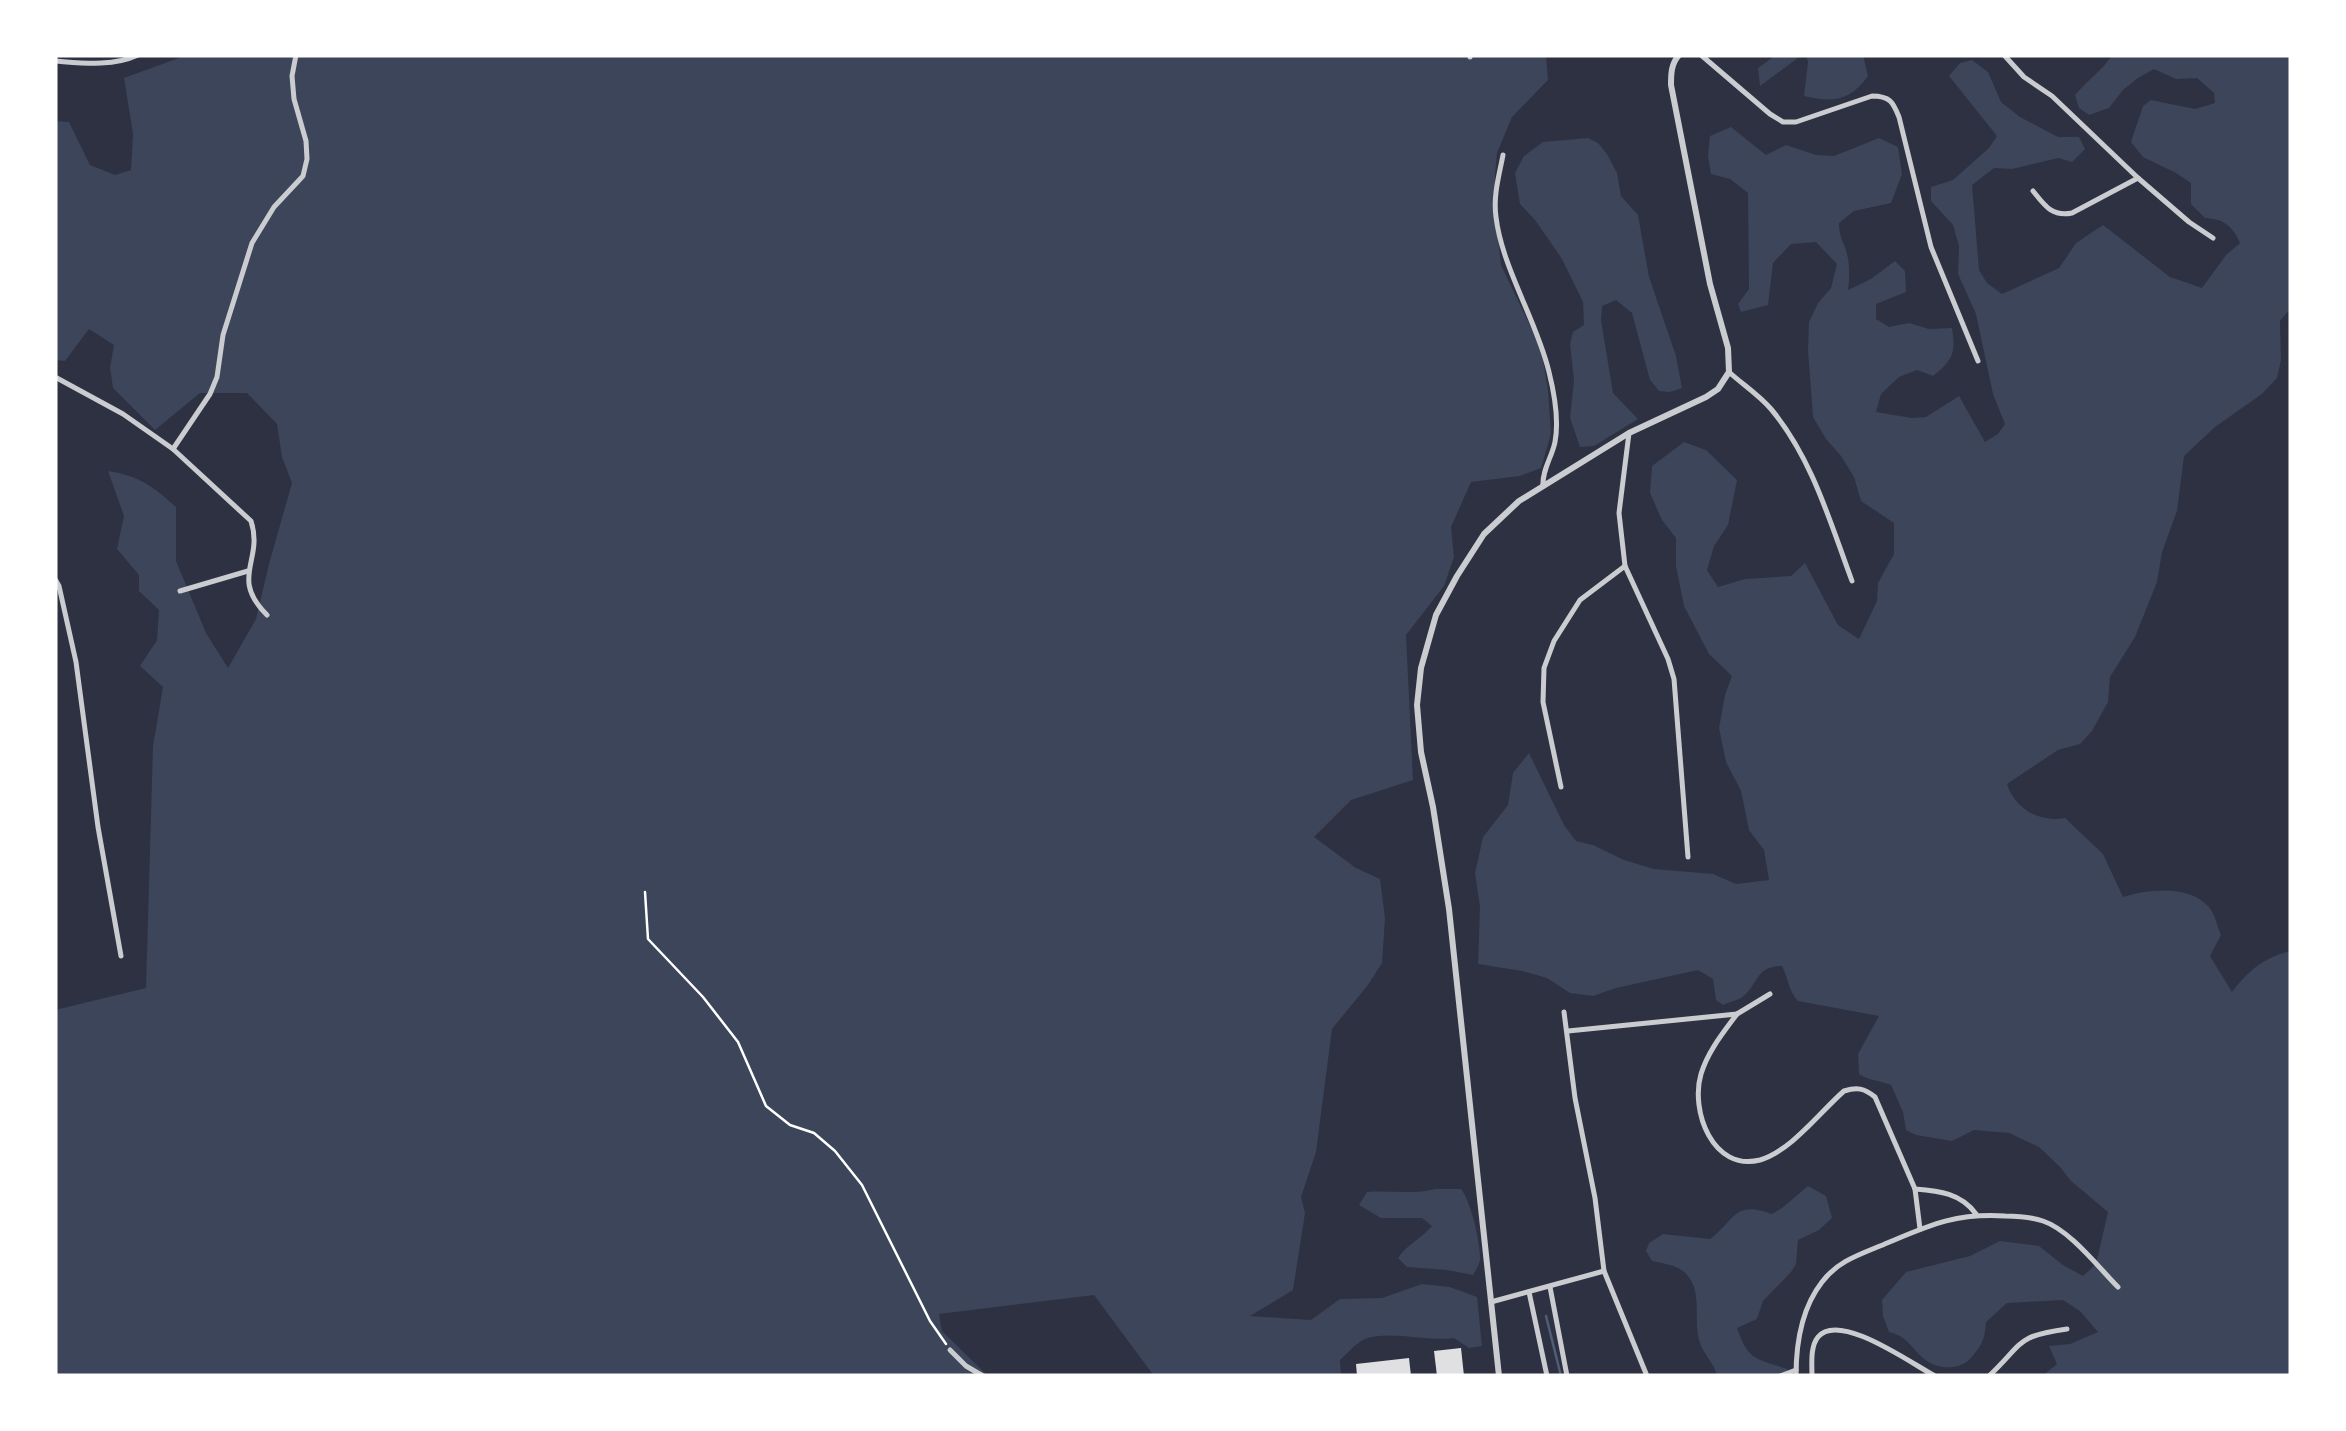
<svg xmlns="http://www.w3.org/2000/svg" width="2346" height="1431" viewBox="0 0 2346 1431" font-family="Montserrat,sans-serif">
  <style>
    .green { fill: #3c4559 }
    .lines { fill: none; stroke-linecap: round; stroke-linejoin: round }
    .stream { stroke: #4f5d75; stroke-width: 2.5 }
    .building { fill: #e0e0e3 }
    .path { stroke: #fff; stroke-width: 2.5 }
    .minor { stroke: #caccd0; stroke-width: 5 }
    .tertiary { stroke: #caccd0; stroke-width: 6 }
  </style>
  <rect width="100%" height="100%" fill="#2d3142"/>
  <g class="green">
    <path d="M187,55h1359l2,25 -36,37 -15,36 -2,22 2,54 4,36 34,71 8,24 5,30 3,44 -10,34 -21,8 -49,6 -20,45 3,30 -10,29 -38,49 7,145 -62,20 -37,37 42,31 24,11 5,39 -3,45 -14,22 -36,44 -16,123 -15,45 4,16 -12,77 -43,26 61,4 29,-21 42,-1 40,-14 28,3 27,10 5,49 -13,2 -15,-10c-28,4 -64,-8 -89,1 -9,4 -18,15 -25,21l1,16h-187l-60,-81 -155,19 3,17 46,45h-933v-366l91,-22 7,-242 10,-59 -23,-21 17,-26 2,-30 -20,-19v-16l-22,-26 7,-33 -16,-45c31,5 45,15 68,36v54l30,72 22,35 28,-49 13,-55 23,-81 -10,-26 -5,-33 -30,-31h-47l-45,37 -42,-42 -3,-20 4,-23 -25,-16 -24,32 -10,-1v-239l14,1 21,43 25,10 16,-5 2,-36 -9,-56z"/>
    <path d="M1776,55h26l-42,31 -2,-18z"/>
    <path d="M1806,55h57l5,21c-18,25 -35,27 -64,20l4,-34z"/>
    <path d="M2112,55h179v253l-11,13 1,39 -4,18 -15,16 -47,33 -31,29 -7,55 -15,41 -5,30 -22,55 -25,40 -2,25 -16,29 -12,13 -22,6 -51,34c8,25 33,39 58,34l38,36 20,43c25,-8 66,-12 85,9 7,7 9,20 13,29l-11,21 22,36c15,-20 33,-36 59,-41v425h-249l15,-12 -8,-18 21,-2 28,-12 -18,-21 -17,-11 -56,3 -21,19c-1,17 -4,23 -15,36 -11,12 -31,12 -44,3 -16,-11 -17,-24 -38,-29l-6,-16 -1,-16 24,-28 64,-16 30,-15 39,5 24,19 20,11 13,-12 12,-52 -37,-31 -11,-14 -21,-20 -30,-14 -35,-3 -22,11 -36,-6 -10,-5 -3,-18 -12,-27c-12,-5 -22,-4 -32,-11l-1,-20 21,-38 -81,-15c-9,-9 -10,-23 -16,-35 -28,0 -23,20 -41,32 -6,3 -12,4 -18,7l-7,-5 -3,-21 -15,-9 -82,18 -23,8 -23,-3 -23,-15 -25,-7 -44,-7 2,-57 -5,-34 8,-36 25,-32 5,-32 16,-20 35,72 12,16 17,4 31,15 30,9 59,5 23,10 33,-4 -5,-30 -15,-20 -8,-39 -15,-29 -7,-34 6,-33 7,-19 -23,-22 -25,-48 -8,-40v-28l-14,-18 -12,-27 2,-27 32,-24 22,8 31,30 -9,45 -14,21 -7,24 11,17 27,-8 46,-3 14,-13 33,62 21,14 18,-38 1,-18 16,-29v-31l-33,-22 -7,-24 -13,-21 -15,-17 -13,-22 -5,-67 1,-28 9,-19 13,-15 6,-24 -21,-22 -25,2 -18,19 -5,42 -27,7 -3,-8 11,-15 -1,-96 -18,-14 -19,-5 -3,-18 2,-20 21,-9 35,28 20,-10 30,10 18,1 45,-18 19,9 4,27 -11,29 -37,8 -15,12c0,10 2,15 6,24 5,14 5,28 3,43l23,-11 24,-18 10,10 1,21 -30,12v15l13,8 20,-4 20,6 23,-1c4,25 1,32 -19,48l-16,-6 -18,7 -18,17 -5,18 36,6 14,-1 33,-21 26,46 13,-8 7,-10 -12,-30 -17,-80 -18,-40 1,-28 -6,-21 -22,-24v-14l22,-7 36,-32 8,-12 -48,-60 11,-13 12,-3 16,12 13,30 19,15 38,20h21l6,12 -13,13 -14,-4 -46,11 -18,-1 -22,17 7,85 8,13 15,11 57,-26 17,-25 27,-18 67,52 32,11 24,-33 14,-12c-8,-18 -17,-24 -35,-25l-14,-14v-21l-15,-10 -33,-16 -12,-15 12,-36 8,-6 44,9 20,-6 -1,-10 -17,-15 -21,1 -22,-10 -16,9 -15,12 -14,18 -20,7 -10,-7 -4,-13c12,-15 27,-24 37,-40z"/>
    <path d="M1588,138l10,5 9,11 10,19 4,23 17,19 11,62 27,79 6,32 -12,4 -11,-1 -9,-11 -18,-67 -16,-13 -14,6 -1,14 12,73 25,26 -44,27 -14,1 -10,-29 4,-38 -4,-36 3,-12 11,-7 -1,-23 -21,-43 -27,-39 -15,-16 -5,-31 9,-17 19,-14z"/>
    <path d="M1808,1186l18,10 6,22 -13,12 -21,10 -2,24 -5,8 -28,29 -6,18 -20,9c12,34 19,30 50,41v7h-70c-3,-14 -14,-21 -18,-36 -6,-23 5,-52 -16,-69 -7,-6 -22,-8 -31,-10l-6,-10 3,-8 14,-9 47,5c26,-20 24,-39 62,-25l10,-6z"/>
    <path d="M1435,1189h26c10,12 20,56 19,71 -1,5 -4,10 -7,15l-26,-5 -40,-3 -9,-9c7,-12 24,-20 34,-32l-10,-8h-41l-22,-13 8,-13c23,-2 46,3 68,-3z"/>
  </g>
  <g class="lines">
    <path class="stream" d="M1546,1316l15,60"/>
  </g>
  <g class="building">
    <path d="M1461,1348l3,28h-27l-3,-25z"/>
    <path d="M1409,1358l2,18h-54l-1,-12z"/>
  </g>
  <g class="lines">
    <path class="path" d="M645,892l3,47 55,58 35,45 28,64 24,19 24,8 21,18 27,34 68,136 16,23"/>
    <g class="minor">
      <path d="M1470,55v2"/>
      <path d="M1701,55l69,59 13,8h13l76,-26c18,0 21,6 27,21l32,130 47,114"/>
      <path d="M2004,55l20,22 28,19 86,82 51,44 24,16"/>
      <path d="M55,61c27,2 57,6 83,-6"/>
      <path d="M1503,155c-4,21 -10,41 -7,62 6,51 41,104 53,155 5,20 10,49 6,70 -3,15 -13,28 -12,44"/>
      <path d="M2033,191c12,15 19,26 39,22l66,-35"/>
      <path d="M1729,372c13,12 30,23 42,37 41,49 59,113 81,172"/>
      <path d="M55,377l68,37 50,35 78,72c13,40 -22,56 16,94"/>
      <path d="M1629,433l-10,80 6,53 43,93 6,20 14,178"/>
      <path d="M173,449l37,-55 7,-17 6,-42 29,-92 22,-36 29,-31 4,-17 -1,-18 -12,-42 -2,-23 4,-21"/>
      <path d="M55,579l4,7 17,76 22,165 23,129"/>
      <path d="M180,591l68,-20"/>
      <path d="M1561,787l-18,-85 1,-34 10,-27 26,-41 45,-34"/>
      <path d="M1564,1012l11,86 20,100 9,73 43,105"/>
      <path d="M1737,1014c-14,19 -29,37 -36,60 -11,37 12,98 59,86 31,-9 60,-48 84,-69 13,-4 20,-3 31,6l40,92c24,2 46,4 61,25"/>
      <path d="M1568,1031l169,-17 33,-20"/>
      <path d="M1915,1189l5,40"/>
      <path d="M1550,1287l17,89"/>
      <path d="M1529,1292l18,84"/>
      <path d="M1491,1302l113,-31"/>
      <path d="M950,1350l16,16 17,10"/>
      <path d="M1780,1376l16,-6"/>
      <path d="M1796,1376c0,-33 5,-67 26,-94 15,-20 36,-27 58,-36 48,-20 72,-33 125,-30 13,0 26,1 38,5 27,9 55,46 75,66"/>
      <path d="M1812,1376c0,-12 -2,-29 6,-39 21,-26 94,27 117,39"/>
      <path d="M1989,1376c35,-33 26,-40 78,-47"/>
    </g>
    <path class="tertiary" d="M1499,1376l-50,-467 -16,-102 -12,-55 -4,-47 4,-37 15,-53 21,-39 27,-42 35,-33 110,-68 77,-36 12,-8 11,-17 -1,-24 -18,-64 -39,-199c0,-11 0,-21 8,-30"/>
  </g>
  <rect width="2346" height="1431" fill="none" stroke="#ffffff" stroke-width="115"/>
</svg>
